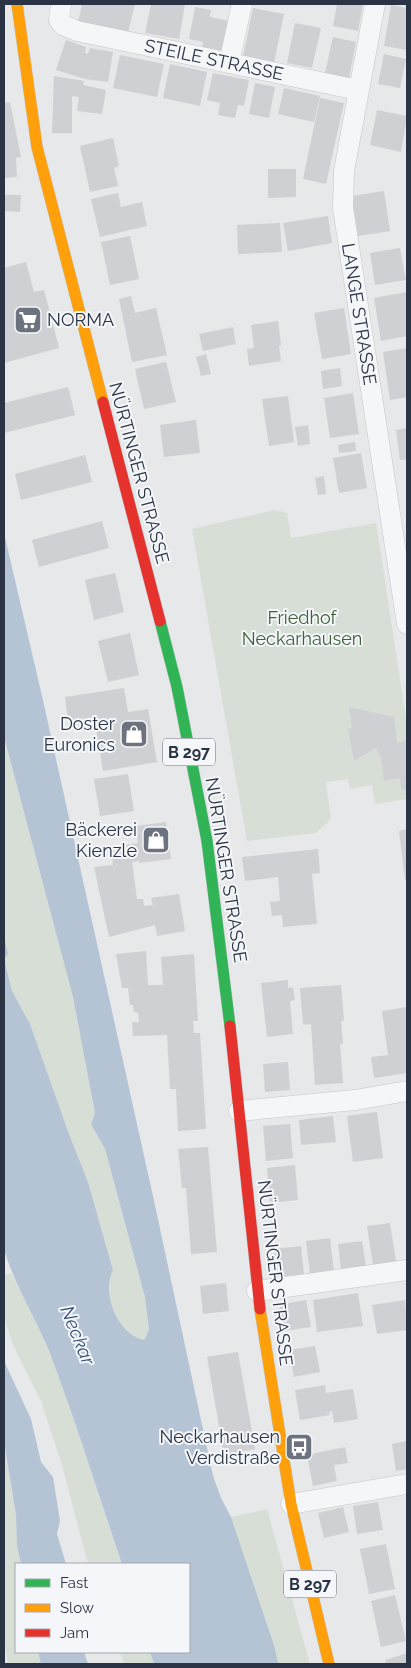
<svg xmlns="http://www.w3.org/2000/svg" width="411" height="1668" viewBox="0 0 411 1668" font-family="Raleway,sans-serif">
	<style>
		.green { fill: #d6ded6 }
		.water { fill: #b4c4d5 }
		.building { fill: #ced0d3 }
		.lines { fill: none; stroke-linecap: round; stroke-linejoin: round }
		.street-casing { stroke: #c4c6c8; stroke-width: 21 }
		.fast-casing { stroke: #c2c5c8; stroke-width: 12 }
		.slow-casing { stroke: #c2c5c8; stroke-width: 12 }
		.jam-casing { stroke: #c2c5c8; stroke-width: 12 }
		.street { stroke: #f5f6f7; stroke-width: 20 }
		.fast { stroke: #30b455; stroke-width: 11 }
		.slow { stroke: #ff9f0a; stroke-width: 11 }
		.jam { stroke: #e5322d; stroke-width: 11 }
		.labels { text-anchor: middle; stroke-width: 4; stroke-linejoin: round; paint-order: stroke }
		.shield { fill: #f4f6f9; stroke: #676e7b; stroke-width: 1 }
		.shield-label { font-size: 16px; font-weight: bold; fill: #2b3445 }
		.street-label { font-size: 18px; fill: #2b3445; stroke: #f4f6f9 }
		.poi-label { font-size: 18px; fill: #2b3445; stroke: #f4f6f9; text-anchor: end }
		.park-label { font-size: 18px; fill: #3f6138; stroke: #f4f6f9 }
		.water-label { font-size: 19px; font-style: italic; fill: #34527a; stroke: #f4f6f9 }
	</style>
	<rect width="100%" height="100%" fill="#e6e8ea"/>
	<path class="green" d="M275 510 287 513 291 538 376 523 407 725V799L375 804 372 785 350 789 348 779 326 782 331 819 316 833 247 841 192 529Z
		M4 738 73 997 95 1113 91 1124 105 1149 145 1297 149 1330 144 1340C117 1332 101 1295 113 1270L88 1182 69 1134 30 1024 12 991 4 959 8 954 4 937Z
		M11 1273C62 1364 89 1467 122 1564H88L61 1462 41 1401 14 1347 4 1317V1276Z
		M4 1441 16 1515 17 1546 21 1564H16V1652H38L41 1664H8L4 1640Z
		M267 1509 310 1664H278L275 1648 231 1517Z
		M119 1652H150L154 1664H125Z"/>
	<path class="water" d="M4 533 42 696 153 1196 213 1476 221 1498 231 1517 275 1648 278 1664H154L150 1652H189V1564H122C98 1493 76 1421 49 1351 35 1317 15 1285 4 1250V937L8 954 4 959 12 991 30 1024 69 1134 88 1182 113 1270C101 1293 117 1334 144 1340L149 1330 145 1297 105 1149 91 1124 95 1113 73 997 4 737Z
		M4 1361 31 1419 41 1462 53 1477 60 1521 57 1534 66 1564H21L17 1546 16 1515 4 1441Z
		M38 1652H84L88 1664H41Z"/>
	<path class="building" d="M82 4H135L128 33 78 22Z
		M151 4H185L179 39 145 33Z
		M337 4H363L358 31 333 26Z
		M391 5 407 8V50L384 46Z
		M195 7 211 10 210 17 228 21 223 51 202 47 203 42 189 39Z
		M253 8 284 14 274 63 243 57Z
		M295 23 321 28 312 68 287 63Z
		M333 37 356 42 349 78 325 73Z
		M66 40 86 47 85 53 88 54 90 48 113 52 108 82 85 79 56 70Z
		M384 54 406 59 400 88 378 84Z
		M120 55 164 64 157 97 113 88Z
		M170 64 207 72 200 106 163 98Z
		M213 73 249 80 244 106 238 105 235 118 218 115 220 103 207 100Z
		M54 76 84 81 83 85 106 90 102 114 77 111 79 97 72 96V133H52Z
		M255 83 275 87 269 118 249 114Z
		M284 88 320 96 314 122 278 114Z
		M320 98 344 103 326 184 303 179Z
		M10 102 21 157 16 158 17 177 4 178V103Z
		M377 110 407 116 401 152 370 145Z
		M113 138 119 166 114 168 118 186 90 192 80 146Z
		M268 169H296V197L268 198Z
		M384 191 390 231 358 236 352 196Z
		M118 193 121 207 142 202 147 226 100 237 91 199Z
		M4 195H21L20 212 4 211Z
		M328 216 332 243 288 251 283 223Z
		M280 223 282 252 238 254 237 225Z
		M130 236 139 279 110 285 101 242Z
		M400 248 406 280 375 285 370 253Z
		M26 262 34 292 44 290 59 348 4 363V268Z
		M407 292V336L381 341 374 298Z
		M131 296 135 313 156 308 167 355 132 362 119 299Z
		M344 308 351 354 322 359 314 313Z
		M278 321 281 345 279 346 281 361 249 366 247 349 254 348 251 325Z
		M233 327 236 344 203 351 199 334Z
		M407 348V397L390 400 383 352Z
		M206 354 211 374 201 376 196 357Z
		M166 362 176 402 144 409 135 369Z
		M340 368 342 386 323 389 321 371Z
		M68 387 75 415 4 433V403Z
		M353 393 359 434 330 438 324 398Z
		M288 396 294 442 269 446 262 399Z
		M196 420 200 453 164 457 160 425Z
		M308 425 310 444 298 446 295 427Z
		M407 428V459L400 460 396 430Z
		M355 442 356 451 339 453 338 445Z
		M361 453 367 488 339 493 333 458Z
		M85 455 92 482 21 500 15 474Z
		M324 476 326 494 318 495 315 478Z
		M102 521 109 548 39 567 32 540Z
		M115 573 124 612 94 620 85 580Z
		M130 633 139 675 108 682 98 641Z
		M124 688 128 712 148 709 157 762 103 771 94 717 68 721 65 697Z
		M349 707 394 717 397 743 407 741V789L402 790 400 778 384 781 381 757 375 748 354 761 348 729 352 728Z
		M128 774 134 811 100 816 94 779Z
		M166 822 171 859 139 863V861L132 862 137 899H143L144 906 153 905 151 898 179 894 185 931 157 936 155 925 109 937 94 867 113 865 111 847 138 843 136 826Z
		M407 829V880H405L399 831Z
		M318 849 320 873 312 874 317 924 283 927 282 915 272 916 270 902 280 901 278 877 245 881 242 857Z
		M146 951 148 985H163L161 957 194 954 198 1021H193L194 1033H200L206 1129 178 1131 176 1089H170L167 1035 133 1036 132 1022H139L138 1013 134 1012 133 1005H130L128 988H122L116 954Z
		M288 980V988L293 987 295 1000 290 1001 293 1034 267 1037 261 983Z
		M341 985 344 1021H341L343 1044H340L343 1083 315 1085 311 1024 303 1025 300 988Z
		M407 1007V1073L374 1078 371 1057 388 1055 382 1011Z
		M288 1062 290 1090 265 1092 263 1064Z
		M377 1112 383 1158 353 1162 347 1116Z
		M333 1116 336 1142 301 1145 299 1120Z
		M290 1124 293 1158 266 1161 263 1126Z
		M208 1147 217 1252 191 1254 186 1188H182L178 1149Z
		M295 1165 298 1200 270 1203 267 1168Z
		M390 1223 396 1261 373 1265 367 1226Z
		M330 1238 334 1272 310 1275 306 1241Z
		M362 1241 366 1266 341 1270 338 1244Z
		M301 1246 304 1274 277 1277 274 1249Z
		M226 1283 229 1311 203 1314 200 1286Z
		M358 1293 363 1326 317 1332 313 1300Z
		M306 1300 311 1327 284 1331 279 1305Z
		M405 1300 407 1330 377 1334 372 1305Z
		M315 1346 320 1372 294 1377 289 1350Z
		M238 1352 255 1449 224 1455 207 1357Z
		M325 1385 326 1393 353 1389 358 1419 334 1423 332 1411 329 1412 330 1415 300 1420 295 1390Z
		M407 1441V1469L396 1471 392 1444Z
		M345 1447 348 1463 334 1465 337 1481 313 1486 307 1455Z
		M378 1502 383 1530 357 1534 353 1506Z
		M343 1507 349 1532 324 1538 318 1513Z
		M386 1544 395 1589 369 1594 360 1549Z
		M395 1595 406 1641 381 1647 371 1601Z
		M407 1653V1664H386L385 1660Z"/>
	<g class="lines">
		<g class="street-casing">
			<path id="street" d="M61 4 59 20 63 25 77 31 358 90
				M375 4 344 171 343 208 407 624
				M229 63 242 4
				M239 1111 355 1100 407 1091
				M257 1291 407 1270
				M291 1504 407 1484"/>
		</g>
		<g class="fast-casing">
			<path id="fast" d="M160 621 177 687 207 841 230 1026"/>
		</g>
		<g class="slow-casing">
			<path id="slow" d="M17 4 37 147 103 402
				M260 1309 291 1504 329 1664"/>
		</g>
		<g class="jam-casing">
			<path id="jam" d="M103 402 160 621
				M230 1026 260 1309"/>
		</g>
		<use href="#street" class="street"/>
		<use href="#fast" class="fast"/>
		<use href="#slow" class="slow"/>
		<use href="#jam" class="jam"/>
	</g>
	<defs>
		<g id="supermarket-square" transform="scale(1.4375)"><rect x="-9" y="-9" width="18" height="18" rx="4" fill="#6c737f" stroke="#f4f6f9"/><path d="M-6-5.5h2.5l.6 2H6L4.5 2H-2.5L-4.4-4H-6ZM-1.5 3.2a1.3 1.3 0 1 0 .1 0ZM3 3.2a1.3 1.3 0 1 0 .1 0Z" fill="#fff"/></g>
		<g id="shop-square" transform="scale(1.4375)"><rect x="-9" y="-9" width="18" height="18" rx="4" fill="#6c737f" stroke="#f4f6f9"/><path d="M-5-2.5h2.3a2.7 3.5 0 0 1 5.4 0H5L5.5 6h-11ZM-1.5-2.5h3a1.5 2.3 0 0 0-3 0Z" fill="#fff"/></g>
		<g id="bus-square" transform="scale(1.4375)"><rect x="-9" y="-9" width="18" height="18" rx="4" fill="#6c737f" stroke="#f4f6f9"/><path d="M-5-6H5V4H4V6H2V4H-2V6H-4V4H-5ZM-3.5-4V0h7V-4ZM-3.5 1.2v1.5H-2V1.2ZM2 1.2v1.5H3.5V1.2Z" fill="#fff"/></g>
	</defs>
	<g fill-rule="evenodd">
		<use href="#supermarket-square" x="28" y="320"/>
		<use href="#shop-square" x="134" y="734"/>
		<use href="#shop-square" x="156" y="840"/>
		<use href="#bus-square" x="299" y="1447"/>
	</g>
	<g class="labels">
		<g class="shield">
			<rect x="163" y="738.5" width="52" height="27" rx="4"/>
			<rect x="284" y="1570.5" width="52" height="27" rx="4"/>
		</g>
		<g class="shield-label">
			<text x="189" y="758">B 297</text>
			<text x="310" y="1590">B 297</text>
		</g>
		<g class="street-label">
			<text transform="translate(214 60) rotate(12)" y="6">STEILE STRASSE</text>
			<text transform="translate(359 314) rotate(81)" y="6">LANGE STRASSE</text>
			<text transform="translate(139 473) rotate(75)" y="6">NÜRTINGER STRASSE</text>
			<text transform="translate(226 870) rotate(81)" y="6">NÜRTINGER STRASSE</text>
			<text transform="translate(275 1273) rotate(83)" y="6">NÜRTINGER STRASSE</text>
		</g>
		<g class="poi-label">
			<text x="47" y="326" text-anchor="start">NORMA</text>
			<text x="115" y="730">Doster<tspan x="115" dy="21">Euronics</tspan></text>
			<text x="137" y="836">Bäckerei<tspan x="137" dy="21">Kienzle</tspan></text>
			<text x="280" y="1443">Neckarhausen<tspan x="280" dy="21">Verdistraße</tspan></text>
		</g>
		<g class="park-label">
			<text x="302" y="624">Friedhof<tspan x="302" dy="21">Neckarhausen</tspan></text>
		</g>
		<g class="water-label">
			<text transform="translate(78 1335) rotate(68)" y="7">Neckar</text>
		</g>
	</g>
	<rect width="411" height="1668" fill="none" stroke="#2b3445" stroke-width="10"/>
	<rect x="15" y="1563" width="175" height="90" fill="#f4f6f9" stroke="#a4a8b1"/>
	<rect x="25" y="1579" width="25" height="8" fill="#30b455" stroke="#a4a8b1"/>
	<text x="60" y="1588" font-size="15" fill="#2b3445">Fast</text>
	<rect x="25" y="1604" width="25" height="8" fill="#ff9f0a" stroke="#a4a8b1"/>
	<text x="60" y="1613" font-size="15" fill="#2b3445">Slow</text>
	<rect x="25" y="1629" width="25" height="8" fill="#e5322d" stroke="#a4a8b1"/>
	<text x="60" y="1638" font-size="15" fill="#2b3445">Jam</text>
</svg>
